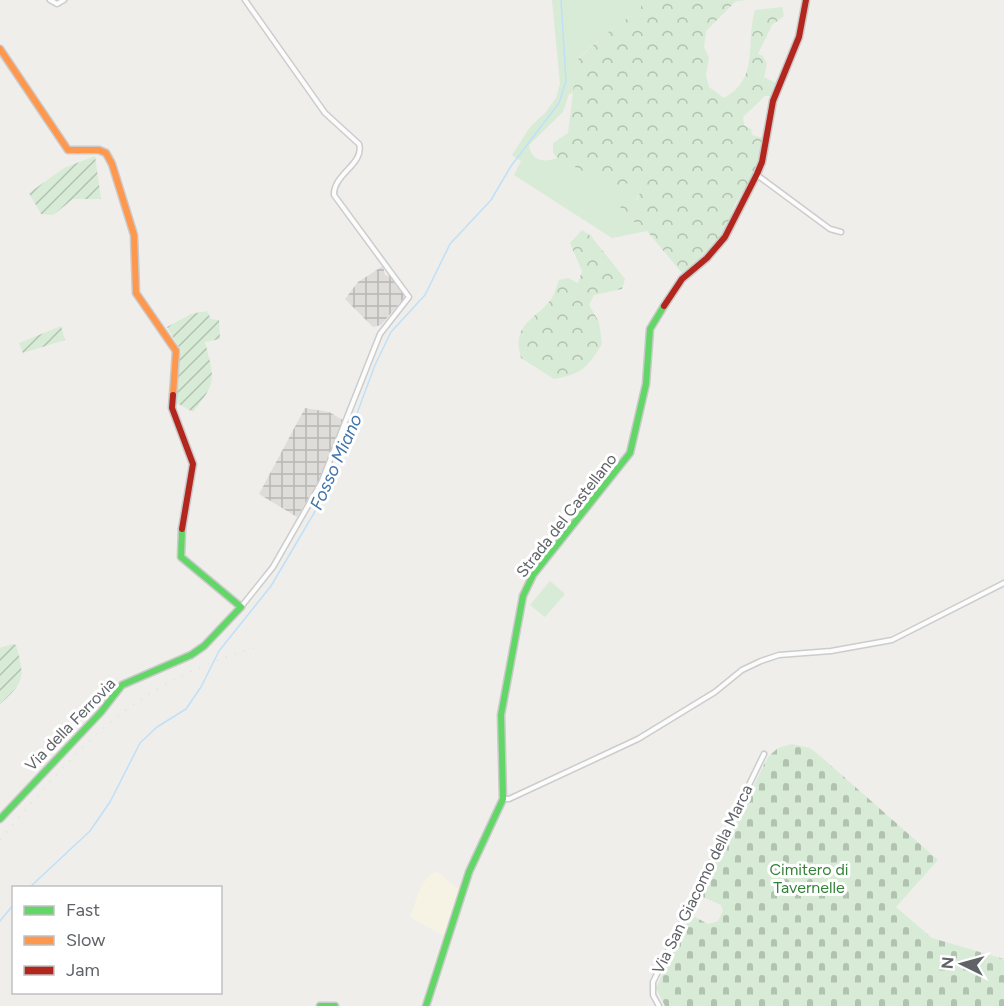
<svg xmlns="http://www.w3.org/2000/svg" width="1004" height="1006" viewBox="0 0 1004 1006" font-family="Figtree,sans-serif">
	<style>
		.commercial { fill: #f7f3e4 }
		.industrial { fill: url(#industrial-grid) }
		.grass { fill: #d8ebd6 }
		.forest { fill: url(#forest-crowns) }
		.cemetery { fill: url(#cemetery-stones) }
		.garden { fill: url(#garden-furrows) }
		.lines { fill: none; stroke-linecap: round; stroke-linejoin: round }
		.stream { stroke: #bfe0f9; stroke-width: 1.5 }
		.street-casing { stroke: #cbcccc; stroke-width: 7 }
		.fast-casing { stroke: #cacacb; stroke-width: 9 }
		.slow-casing { stroke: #cacacb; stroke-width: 9 }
		.jam-casing { stroke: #cacacb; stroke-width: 9 }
		.street { stroke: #fdfcfc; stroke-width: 4 }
		.fast { stroke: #63d668; stroke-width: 6 }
		.slow { stroke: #ff974d; stroke-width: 6 }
		.jam { stroke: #b3261e; stroke-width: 6 }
		.rail { stroke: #e4e4e4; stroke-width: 1.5; stroke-dasharray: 1.5 8; stroke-linecap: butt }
		.labels { text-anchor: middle; stroke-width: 6; stroke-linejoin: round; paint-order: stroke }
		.street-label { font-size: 16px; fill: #5f6368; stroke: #fff }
		.park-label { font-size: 16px; fill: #348238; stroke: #fff }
		.water-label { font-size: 18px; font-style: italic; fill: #4174aa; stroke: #fff }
	</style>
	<defs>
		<pattern id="industrial-grid" width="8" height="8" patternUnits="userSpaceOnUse" patternTransform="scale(1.5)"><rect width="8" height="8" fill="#dfddda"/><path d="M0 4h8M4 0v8" fill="none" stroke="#b8b7b5"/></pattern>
		<pattern id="forest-crowns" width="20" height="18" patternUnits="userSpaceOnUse" patternTransform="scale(1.5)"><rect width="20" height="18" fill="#d8ebd6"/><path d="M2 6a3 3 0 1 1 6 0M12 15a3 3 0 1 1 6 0" fill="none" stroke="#b2c2b1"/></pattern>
		<pattern id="cemetery-stones" width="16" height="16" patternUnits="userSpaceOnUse" patternTransform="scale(1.5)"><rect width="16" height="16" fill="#d8ebd6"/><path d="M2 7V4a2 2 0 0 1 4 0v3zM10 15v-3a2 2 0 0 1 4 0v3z" fill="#b2c2b1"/></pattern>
		<pattern id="garden-furrows" width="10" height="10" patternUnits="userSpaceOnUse" patternTransform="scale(1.5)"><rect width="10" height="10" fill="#d8ebd6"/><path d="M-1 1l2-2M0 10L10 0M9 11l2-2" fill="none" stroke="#b2c2b1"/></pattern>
	</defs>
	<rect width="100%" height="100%" fill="#efeeea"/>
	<path class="commercial" d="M437 872 459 889 444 936 410 917 421 886 430 875Z"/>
	<path class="industrial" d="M383 266 385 275 390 276 403 293 404 298 381 325 373 327 345 299 358 282Z
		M305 408 329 412 343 420 319 480 297 517 259 494Z"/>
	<path class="grass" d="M552 0H644L640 9 607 33 577 59 574 92 569 94 563 112 529 145C531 161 544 163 557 158L561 163C592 167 598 197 633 180L641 190 636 200 620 212 647 231 612 238 514 175 521 161 512 155 530 127 545 113 556 98 560 84Z
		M550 581 565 594 545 617 530 605Z"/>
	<path class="forest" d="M644 0H749L736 1 706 31 704 47 709 58 706 75 709 87 724 98C760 78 745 45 755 10L782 7 784 16 772 25 758 54 763 56 767 64 764 77 776 83 772 96H765L743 117 744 125 751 129 752 135 763 138 757 169 735 204 725 232 716 245 682 273 647 231 620 212 621 203 637 200 641 190 633 181C598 197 592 167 561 163L553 153V143L568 133 577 60 607 33 640 9Z
		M582 230 591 236 625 279 622 289 594 295 589 305 599 322 602 344C587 368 582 374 554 379L521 358C511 323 535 321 552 298 555 293 557 285 559 280L568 278 578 283 582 271 570 243Z"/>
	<path class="cemetery" d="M792 744 810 748 819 755 938 860 896 907 932 938 1004 959V1006H665L656 988 691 915 708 924 718 921 723 911 721 905 698 895 768 757 778 748Z"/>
	<path class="garden" d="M95 156 101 199H73L53 215 41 214 29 193 64 168Z
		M207 311 211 319 219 320 220 339 205 342C214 377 218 382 193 412L175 402 179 354 182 352 167 327 191 314Z
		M61 326 65 340 23 353 19 343Z
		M12 644 16 645C25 677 25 682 0 704V648Z"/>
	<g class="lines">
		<path class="stream" d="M29 888 90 831 110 802 140 743 157 727 186 709 201 687 219 651 271 586 330 486 375 365 391 332 425 295 450 244 491 200 511 166 559 103 566 81 561 0
			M0 921 14 904"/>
		<g class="street-casing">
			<path id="street" d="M50 0 57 4 64 0
				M757 175 830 229 841 232
				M241 607 273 567 321 483 380 334 409 297 334 195C333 174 365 164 359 144L325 113 245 0
				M503 799H509L638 739 715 692 742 670 761 661 779 655 831 651 892 640 1004 583
				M659 1006 653 995V982L764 754"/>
		</g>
		<g class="fast-casing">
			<path id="fast" d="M0 819 101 712 122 685 191 655 204 646 241 607 181 557 182 529
				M320 1006H335
				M426 1006 469 872 503 799 501 715 523 596 533 575 630 453 646 384 650 329 664 306"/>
		</g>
		<g class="slow-casing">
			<path id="slow" d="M0 49 68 150H99L106 153 112 164 134 235 136 293 176 351 173 395"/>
		</g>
		<g class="jam-casing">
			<path id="jam" d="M664 306 682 279 707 258 725 237 757 174 762 162 773 101 799 37 806 0
				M173 395 172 408 193 464 182 529"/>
		</g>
		<use href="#street" class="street"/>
		<use href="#fast" class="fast"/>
		<use href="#slow" class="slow"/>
		<use href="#jam" class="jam"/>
		<path class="rail" d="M0 840C79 746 131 684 254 648"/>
	</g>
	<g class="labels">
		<g class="street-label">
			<text transform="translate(566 515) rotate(-52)" y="6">Strada del Castellano</text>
			<text transform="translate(70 724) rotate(-46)" y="6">Via della Ferrovia</text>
			<text transform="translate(702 879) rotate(-64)" y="6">Via San Giacomo della Marca</text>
		</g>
		<g class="park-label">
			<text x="809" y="875">Cimitero di<tspan x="809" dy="18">Tavernelle</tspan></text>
		</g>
		<g class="water-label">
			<text transform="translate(336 462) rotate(-66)" y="6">Fosso Miano</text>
		</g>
	</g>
	<rect x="12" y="886" width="210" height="108" fill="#ffffff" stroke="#bfc1c3" stroke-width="1.5"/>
	<rect x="24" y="906" width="30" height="9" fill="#63d668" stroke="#bfc1c3" stroke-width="1.5"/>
	<text x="66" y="916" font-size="18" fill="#5f6368">Fast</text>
	<rect x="24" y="936" width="30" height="9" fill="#ff974d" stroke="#bfc1c3" stroke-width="1.5"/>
	<text x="66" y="946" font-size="18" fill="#5f6368">Slow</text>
	<rect x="24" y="966" width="30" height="9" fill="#b3261e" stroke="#bfc1c3" stroke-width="1.5"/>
	<text x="66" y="976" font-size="18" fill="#5f6368">Jam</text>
	<g transform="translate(962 964) rotate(275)" stroke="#ffffff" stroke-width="4.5" paint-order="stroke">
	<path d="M0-4.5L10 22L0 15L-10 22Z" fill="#5f6368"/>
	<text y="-9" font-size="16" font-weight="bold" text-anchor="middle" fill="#5f6368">N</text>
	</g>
</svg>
